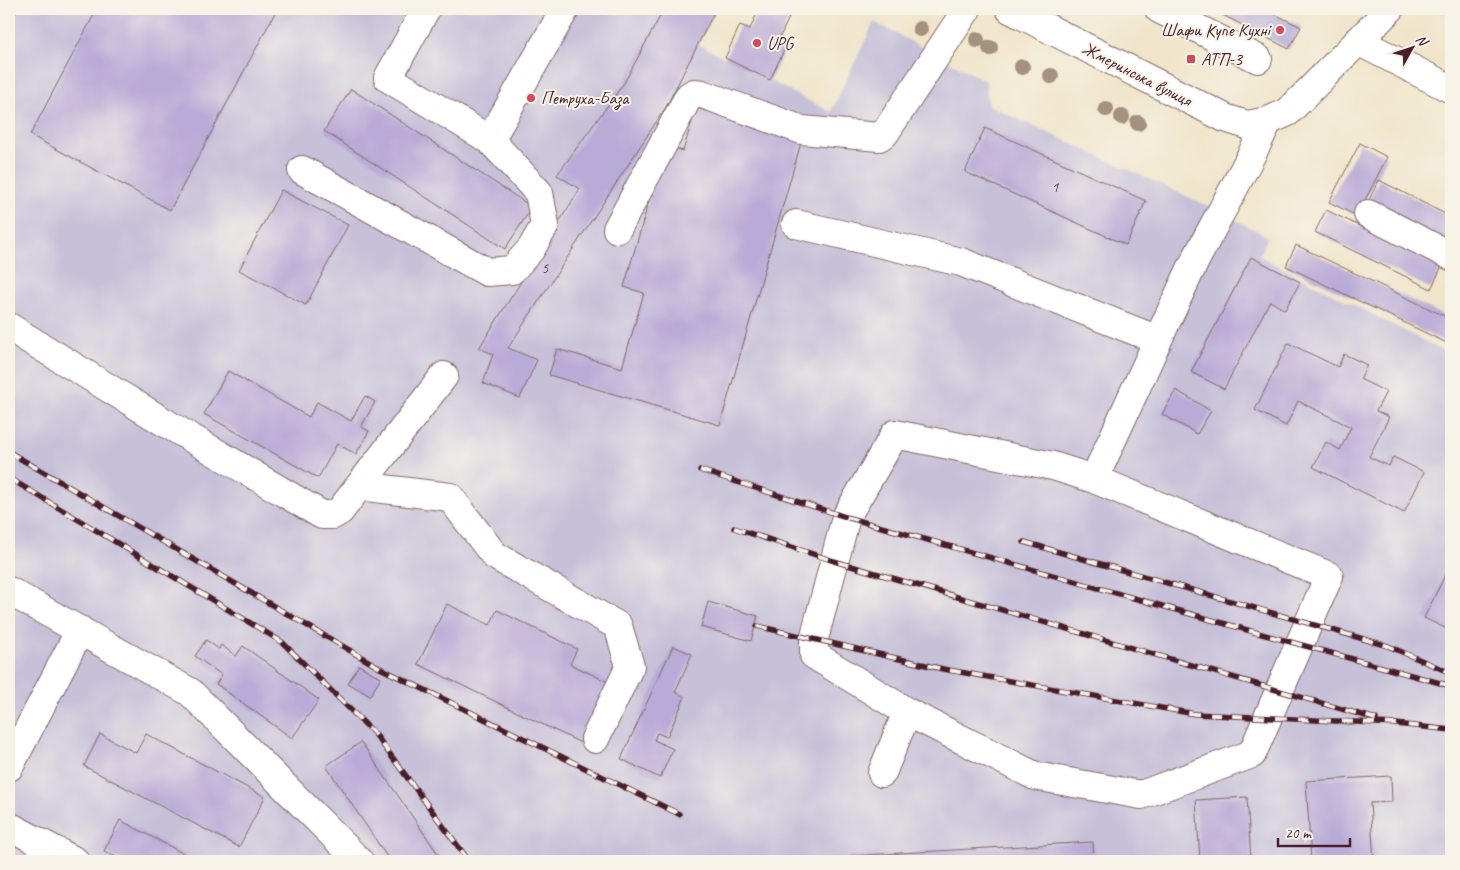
<svg xmlns="http://www.w3.org/2000/svg" width="1460" height="870" viewBox="0 0 1460 870" font-family="Caveat,sans-serif">
	<style>
		.industrial { fill: #c6c0d9 }
		.building { fill: #b9abd7 }
		.lines { fill: none; stroke-linecap: round; stroke-linejoin: round }
		.minor-casing { stroke: #846463; stroke-width: 30 }
		.major-casing { stroke: #846463; stroke-width: 30 }
		.minor { stroke: #fff; stroke-width: 28 }
		.major { stroke: #fff; stroke-width: 28 }
		.rail-casing { stroke: #4a1f2b; stroke-width: 5.5 }
		.rail { stroke: #f7f3e8; stroke-width: 4; stroke-dasharray: 11; stroke-linecap: butt }
		.tree { fill: #a4917e }
		.poi-dot { fill: #d1495b; stroke: #f7f3e8; stroke-width: 2 }
		.labels { text-anchor: middle; stroke-width: 4; stroke-linejoin: round; paint-order: stroke }
		.number-label { font-size: 15px; fill: #664256 }
		.poi-label { font-size: 18px; fill: #4a1f2b; stroke: #f7f3e8; text-anchor: start }
		.street-label { font-size: 18px; fill: #4a1f2b; stroke: #f7f3e8 }
	</style>
	<rect width="100%" height="100%" fill="#f7f3e8"/>
	<filter id="ink" filterUnits="userSpaceOnUse"><feTurbulence type="fractalNoise" baseFrequency=".02" numOctaves="2"/><feDisplacementMap in="SourceGraphic" scale="10" xChannelSelector="R" yChannelSelector="G"/><feConvolveMatrix kernelMatrix="1 2 1 2 8 2 1 2 1" color-interpolation-filters="sRGB"/></filter>
	<filter id="wash" filterUnits="userSpaceOnUse"><feTurbulence type="fractalNoise" baseFrequency=".0096" numOctaves="4" result="noise"/><feDisplacementMap in="SourceGraphic" scale="20" xChannelSelector="R" yChannelSelector="G"/><feGaussianBlur stdDeviation="1.12" result="paint"/><feColorMatrix in="noise" values="0 0 0 0 0 0 0 0 0 0 0 0 0 0 0 0 0 1.4 0 .05"/><feComposite in="paint" operator="in"/></filter>
	<g filter="url(#wash)">
		<rect width="100%" height="100%" fill="#f0e5ca"/>
		<path class="industrial" d="M9 9H716L698 44 831 112 874 22 986 81 988 105 1221 212 1268 237 1259 256 1451 355V861H9Z"/>
		<g id="blocks">
			<path class="building" d="M97 9H277L170 210 30 135Z
				M664 9H716L666 107 508 348 537 360 520 398 483 383 493 354 479 348 580 189 557 175 624 83Z
				M759 9H793L778 41 786 46 770 80 725 58 740 25 750 29Z
				M1211 9H1264L1301 27 1289 49Z
				M351 89 532 207 505 249 324 131Z
				M696 108 802 139 720 425 549 375 557 349 622 368 644 293 624 287 665 145 683 151Z
				M985 128 1146 201 1126 245 965 172Z
				M1360 143 1387 157 1357 216 1329 202Z
				M1379 180 1451 217V233L1445 246 1366 206Z
				M281 190 348 225 306 305 239 270Z
				M1326 210 1442 266 1431 289 1315 232Z
				M1296 245 1451 319V345L1286 266Z
				M1251 257 1300 282 1285 310 1270 301 1224 389 1191 372Z
				M1288 343 1338 367 1344 354 1367 365 1360 379 1386 392 1376 411 1389 417 1369 457 1389 466 1393 457 1424 472 1404 513 1313 467 1326 442 1340 450 1351 427 1298 401 1286 426 1255 410Z
				M228 371 309 417 317 402 351 421 365 396 375 402 361 427 369 431 356 454 337 444 318 478 204 414Z
				M1176 390 1211 411 1197 434 1162 414Z
				M1451 563V631L1424 618Z
				M708 602 758 616 751 641 701 627Z
				M447 604 490 625 497 610 577 649 570 664 610 683 581 743 418 664Z
				M206 640 219 649 221 645 236 656 243 646 319 700 292 738 216 684 222 675 195 656Z
				M673 646 692 654 675 692 685 697 667 737 657 733 654 740 673 749 660 778 621 759Z
				M359 665 381 678 370 696 348 683Z
				M100 734 136 753 146 734 265 797 239 847 84 766Z
				M361 742 443 861H390L326 766Z
				M1391 776 1392 802 1370 803 1374 861H1311L1306 781Z
				M1247 797 1251 861 1200 860 1196 800Z
				M120 820 186 855 183 861H124L104 851Z
				M1093 842 1094 861H849V856Z"/>
		</g>
	</g>
	<g filter="url(#ink)">
		<use href="#blocks" fill-opacity="0" stroke="#846463" stroke-width="1"/>
		<g class="lines">
			<g class="minor-casing">
				<path id="minor" d="M426 9 388 78 490 140 565 9
					M1159 9 1258 59
					M1358 41 1451 89
					M302 170 487 272 512 270 531 249 545 225 539 193 490 140
					M1368 214 1451 256
					M796 224 961 262 1158 340
					M617 229 689 96 694 93 702 94 802 130 879 137 885 133 967 9
					M9 327 164 422 322 515H333L340 511 444 376
					M1094 479 1329 576 1252 754 1141 795 1035 776 907 712 814 655V639L846 517 895 434 1053 466 1094 479C1127 409 1158 338 1191 269 1216 219 1245 171 1268 121
					M359 486 450 497 494 555 618 626 630 666 595 739
					M9 591 190 692 359 861
					M9 767 80 630
					M882 773 907 712
					M9 826 75 861"/>
			</g>
			<g class="major-casing">
				<path id="major" d="M1010 9 1225 118 1247 125 1268 121 1288 112 1390 9"/>
			</g>
			<use href="#minor" class="minor"/>
			<use href="#major" class="major"/>
			<g class="rail-casing">
				<path id="rail" d="M9 452 380 668 679 814
					M700 470 846 517 1258 633 1451 686
					M9 478 282 642 375 734 469 861
					M734 528 834 561 1376 719
					M1024 542 1388 646 1451 673
					M757 626 943 669 1195 714 1396 724 1451 730"/>
			</g>
			<use href="#rail" class="rail"/>
		</g>
		<g class="tree">
			<circle cx="920" cy="29" r="8"/>
			<circle cx="977" cy="40" r="8"/>
			<circle cx="990" cy="48" r="8"/>
			<circle cx="1022" cy="67" r="8"/>
			<circle cx="1051" cy="76" r="8"/>
			<circle cx="1106" cy="109" r="8"/>
			<circle cx="1122" cy="117" r="8"/>
			<circle cx="1138" cy="123" r="8"/>
		</g>
	</g>
	<g class="poi-dot">
		<circle cx="1280" cy="30" r="5"/>
		<circle cx="757" cy="43" r="5"/>
		<rect x="1186" y="54" width="10" height="10" rx="2.5"/>
		<circle cx="531" cy="98" r="5"/>
	</g>
	<g class="labels">
		<g class="number-label">
			<text x="1055" y="192">1</text>
			<text x="545" y="273">5</text>
		</g>
		<g class="poi-label">
			<text x="1270" y="36" text-anchor="end">Шафи Купе Кухні</text>
			<text x="767" y="49">UPG</text>
			<text x="1201" y="65">АТП-3</text>
			<text x="541" y="104">Петруха-База</text>
		</g>
		<g class="street-label">
			<text transform="translate(1137 74) rotate(27)" y="6">Жмеринська вулиця</text>
		</g>
	</g>
	<rect width="1460" height="870" fill="none" stroke="#f7f3e8" stroke-width="30"/>
	<g transform="translate(1412 48) rotate(50)" stroke="#f7f3e8" stroke-width="4" paint-order="stroke">
	<path d="M0-4L9 19L0 12L-9 19Z" fill="#4a1f2b"/>
	<text y="-8" font-size="14" font-weight="bold" text-anchor="middle" fill="#4a1f2b">N</text>
	</g>
	<path d="M1278 838v8h72v-8" fill="none" stroke="#4a1f2b" stroke-width="2.5"/>
	<text x="1285" y="838" font-size="15" fill="#4a1f2b" stroke="#f7f3e8" stroke-width="4" paint-order="stroke">20 m</text>
</svg>
